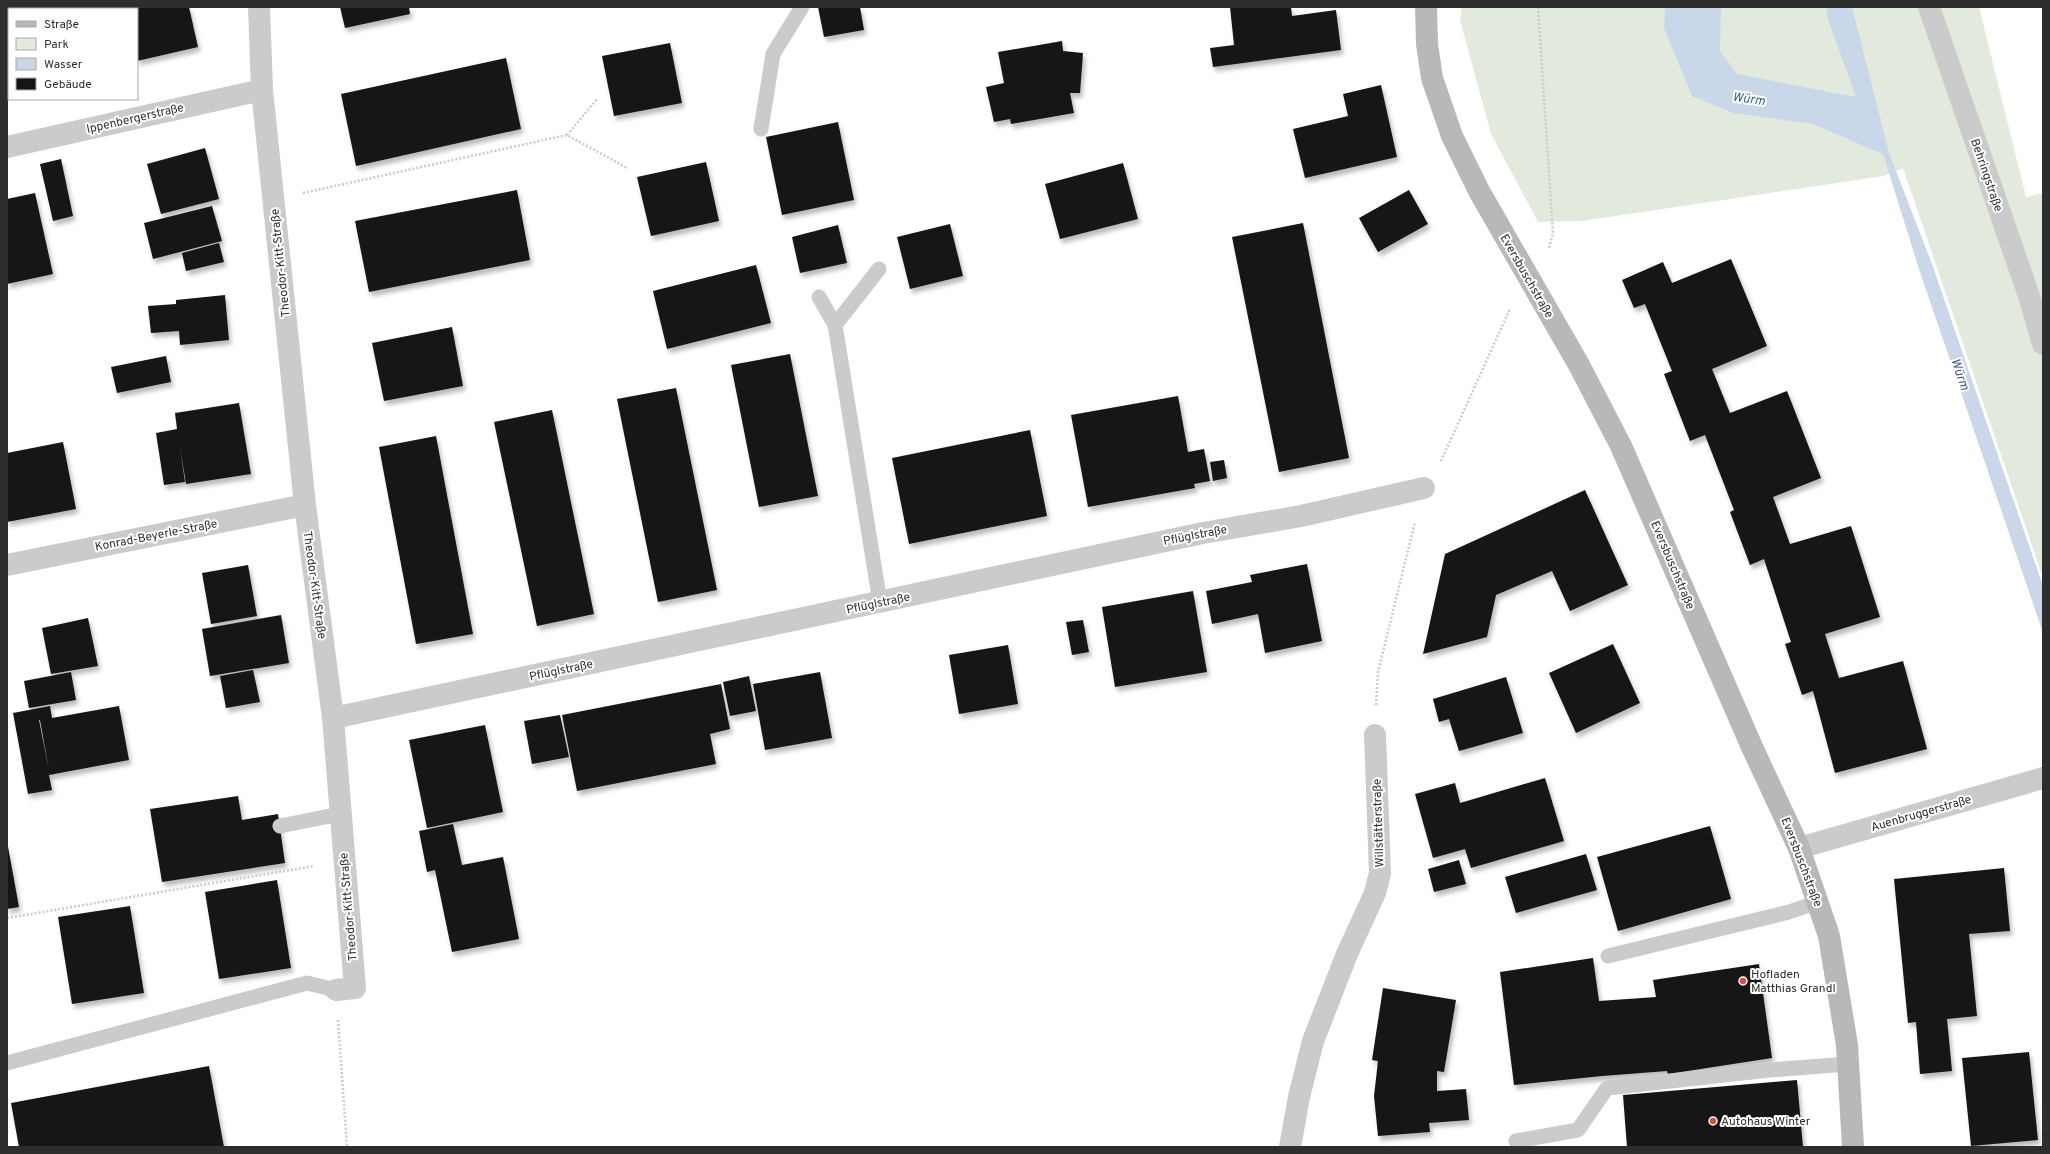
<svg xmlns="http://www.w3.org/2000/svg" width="2050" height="1154" viewBox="0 0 2050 1154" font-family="Overpass,sans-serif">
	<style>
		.green { fill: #e1eadc }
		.water { fill: #cad7e8 }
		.building { fill: #151515; fill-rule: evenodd; filter: url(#shadow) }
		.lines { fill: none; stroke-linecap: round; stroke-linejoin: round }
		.path { stroke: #cbcbcb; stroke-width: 2.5; stroke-dasharray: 2 2; stroke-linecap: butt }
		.lane { stroke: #cbcbcb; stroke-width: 15 }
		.street { stroke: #cbcbcb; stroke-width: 22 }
		.secondary { stroke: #b8b8b8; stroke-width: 22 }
		.poi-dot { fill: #d6503f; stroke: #fff; stroke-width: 1.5 }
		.labels { text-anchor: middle; stroke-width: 4; stroke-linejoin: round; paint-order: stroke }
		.street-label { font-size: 12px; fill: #2e2e2e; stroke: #fff }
		.poi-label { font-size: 12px; fill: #2e2e2e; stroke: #fff; text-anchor: start }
		.water-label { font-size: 13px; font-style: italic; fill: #436088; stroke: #fff }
	</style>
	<defs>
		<filter id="shadow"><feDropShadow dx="2.5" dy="4.5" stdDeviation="2" flood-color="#0004"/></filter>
	</defs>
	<rect width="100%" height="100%" fill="#fff"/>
	<path class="green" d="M1462 7H1979L2026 197 2043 193V578L1903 168 1884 176 1582 221 1538 222 1491 134 1460 20Z"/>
	<path class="water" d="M1665 7H1721L1720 51 1737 74 1856 97 1828 19 1826 7H1852L1889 153 1932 264 2043 586V633L1919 269 1883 154 1813 124 1734 113 1692 96 1664 28Z"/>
	<path class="building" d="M7 7H18L19 9H9V14H7Z
		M94 7H189L198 47 137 61V9H88Z
		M340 7H409L410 14 345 28Z
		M818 7H860L864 30 824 37Z
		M1230 7H1291L1292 16 1336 10 1341 50 1213 67 1210 48 1234 45Z
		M1062 41 1063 51 1083 53 1080 93H1070L1074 113 1011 124 1010 119 994 122 986 87 1004 83 998 52Z
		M670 43 682 103 614 116 602 56Z
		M506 58 521 129 356 166 341 94Z
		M1381 85 1397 157 1305 178 1293 129 1348 116 1343 94Z
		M838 122 854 200 782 215 766 137Z
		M205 148 219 199 161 214 147 164Z
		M61 159 73 216 53 221 40 164Z
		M706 162 719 221 651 236 637 177Z
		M1123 163 1138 219 1060 239 1045 184Z
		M517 190 530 260 369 292 355 221Z
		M1409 190 1428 224 1378 252 1359 218Z
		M35 193 53 274 7 284V199Z
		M212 206 222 241 153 259 144 223Z
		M1303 223 1349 458 1279 472 1232 237Z
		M950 224 963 276 910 289 897 237Z
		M838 225 847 263 800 273 792 237Z
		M219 243 224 262 186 271 182 253Z
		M1731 259 1767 346 1712 369 1730 413 1787 391 1821 478 1773 497 1790 544 1851 526 1880 617 1825 634 1839 678 1903 661 1927 749 1835 773 1813 691 1802 695 1785 644 1791 642 1764 559 1750 565 1730 512 1734 510 1705 435 1690 441 1664 374 1672 371 1645 304 1634 308 1622 280 1663 262 1672 283Z
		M756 265 771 323 667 349 653 291Z
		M225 295 229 340 180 345 179 331 151 333 148 306 176 304V300Z
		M452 327 463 386 384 401 372 343Z
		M790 354 818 496 759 507 731 365Z
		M166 356 171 382 117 393 111 367Z
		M676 388 717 590 658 602 617 399Z
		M1178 396 1188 452 1204 449 1210 481 1194 484 1195 488 1088 507 1071 415Z
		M239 403 251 474 186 484 180 447 185 482 164 485 156 433 177 429 175 413Z
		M552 410 594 614 537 626 494 422Z
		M1030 430 1047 516 909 544 892 458Z
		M436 436 473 634 416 644 379 447Z
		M63 442 76 509 7 522V453Z
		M1224 460 1227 478 1213 481 1210 462Z
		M1585 490 1628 585 1570 611 1552 571 1496 595 1487 637 1423 654 1445 554Z
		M1307 564 1322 641 1265 653 1258 614 1212 624 1206 591 1252 582 1250 575Z
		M248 565 257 616 211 624 202 573Z
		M1193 591 1207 672 1115 687 1102 607Z
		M281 615 289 663 210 676 202 629Z
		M88 618 98 666 51 674 42 628Z
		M1083 620 1089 652 1072 655 1066 622Z
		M1613 644 1640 703 1576 733 1549 673Z
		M1008 645 1018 704 959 714 949 655Z
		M253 670 260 702 226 708 220 676Z
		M71 672 76 700 29 708 24 681Z
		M820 672 832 738 765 750 753 684Z
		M749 676 756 711 730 716 723 682Z
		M1506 677 1523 733 1459 751 1449 719 1439 722 1433 699Z
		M721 684 730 729 710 734 716 764 577 791 562 715Z
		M50 706 52 718 119 706 129 760 49 775 52 790 28 794 13 713ZM39 720H40L49 770Z
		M560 715 569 757 532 764 524 721Z
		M485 725 503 812 427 828 409 740Z
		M1545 778 1564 841 1471 868 1465 849 1433 858 1415 794 1455 783 1460 803Z
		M238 796 242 820 278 814 285 863 162 882 150 809Z
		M453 824 462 865 503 857 519 939 452 952 435 870 427 872 419 831Z
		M1710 826 1731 899 1618 931 1597 857Z
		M7 841 19 907 7 909Z
		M1586 854 1597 890 1516 913 1505 877Z
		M1459 860 1466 884 1434 892 1428 869Z
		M2004 868 2010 931 1969 934 1977 1016 1947 1019 1952 1071 1920 1074 1916 1022 1908 1023 1894 879Z
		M277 880 291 968 219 979 205 892Z
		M130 906 144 993 72 1004 58 917Z
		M1593 958 1599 1001 1656 997 1653 980 1759 964 1772 1058 1668 1074 1667 1071 1602 1076 1514 1085 1500 972Z
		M1383 988 1456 1000 1444 1072 1437 1071V1091L1466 1089 1469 1120 1429 1123 1430 1132 1378 1136 1374 1096 1378 1061 1372 1060Z
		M2029 1052 2038 1140 1971 1146 1962 1058Z
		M209 1066 224 1147H19L11 1103Z
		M1797 1080 1803 1147H1627L1623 1095Z"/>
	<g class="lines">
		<path class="path" d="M1538 7 1553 233 1549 248
			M567 135 597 99
			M303 193 567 135 627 168
			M1441 461 1510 309
			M1376 705 1378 672 1415 522
			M7 918 314 866
			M338 1020 347 1147"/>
		<path class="lane" d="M761 129 773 54 802 7
			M819 297 835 325 880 602
			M835 325 879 269
			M280 826 340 814
			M1608 956 1789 912 1818 902
			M7 1063 307 983 336 990
			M1516 1141 1578 1130 1607 1088 1770 1070 1848 1064"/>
		<path class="street" d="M259 7 262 90 305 505 333 718 355 988 336 990
			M1929 7 2029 296 2043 344
			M7 147 262 90
			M7 565 305 505
			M333 718 1203 533 1301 516 1424 488
			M1799 848 2043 778
			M1290 1147 1299 1097 1313 1041 1347 954 1375 893 1380 873 1375 735"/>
		<path class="secondary" d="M1426 7 1427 44 1432 78 1452 136 1479 191 1579 365 1621 446 1752 747 1799 848 1829 936 1847 1045 1853 1147"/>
	</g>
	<g class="poi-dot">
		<circle cx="1743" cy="981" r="4"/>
		<circle cx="1713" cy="1121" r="4"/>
	</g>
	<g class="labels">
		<g class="street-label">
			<text transform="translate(135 118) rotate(-13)" y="4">Ippenbergerstraße</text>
			<text transform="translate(1987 175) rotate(71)" y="4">Behringstraße</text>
			<text transform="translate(280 263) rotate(-96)" y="4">Theodor-Kitt-Straße</text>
			<text transform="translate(1527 276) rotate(60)" y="4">Eversbuschstraße</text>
			<text transform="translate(156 535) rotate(-11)" y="4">Konrad-Beyerle-Straße</text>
			<text transform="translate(1195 535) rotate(-11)" y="4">Pflüglstraße</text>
			<text transform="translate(1673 565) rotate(67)" y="4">Eversbuschstraße</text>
			<text transform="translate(315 585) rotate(82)" y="4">Theodor-Kitt-Straße</text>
			<text transform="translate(878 603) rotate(-12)" y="4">Pflüglstraße</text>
			<text transform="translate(561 670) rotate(-12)" y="4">Pflüglstraße</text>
			<text transform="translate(1921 813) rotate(-16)" y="4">Auenbruggerstraße</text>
			<text transform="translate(1378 823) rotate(-92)" y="4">Willstätterstraße</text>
			<text transform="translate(1802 862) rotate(69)" y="4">Eversbuschstraße</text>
			<text transform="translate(348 907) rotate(-95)" y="4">Theodor-Kitt-Straße</text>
		</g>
		<g class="poi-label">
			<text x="1751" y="978">Hofladen<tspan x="1751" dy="14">Matthias Grandl</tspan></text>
			<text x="1721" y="1125">Autohaus Winter</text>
		</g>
		<g class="water-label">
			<text transform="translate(1749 98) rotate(8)" y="5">Würm</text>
			<text transform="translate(1961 374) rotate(71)" y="5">Würm</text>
		</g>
	</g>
	<rect width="2050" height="1154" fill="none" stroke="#2e2e2e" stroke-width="16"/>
	<rect x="8" y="8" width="130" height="92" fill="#ffffff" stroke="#ababab"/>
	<rect x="16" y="21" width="20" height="6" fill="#b8b8b8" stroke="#ababab"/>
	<text x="44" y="28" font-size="12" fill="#2e2e2e">Straße</text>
	<rect x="16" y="38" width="20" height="12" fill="#e1eadc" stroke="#ababab"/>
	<text x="44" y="48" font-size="12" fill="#2e2e2e">Park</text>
	<rect x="16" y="58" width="20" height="12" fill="#cad7e8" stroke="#ababab"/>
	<text x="44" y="68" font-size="12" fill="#2e2e2e">Wasser</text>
	<rect x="16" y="78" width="20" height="12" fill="#151515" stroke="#ababab"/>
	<text x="44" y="88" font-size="12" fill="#2e2e2e">Gebäude</text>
</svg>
